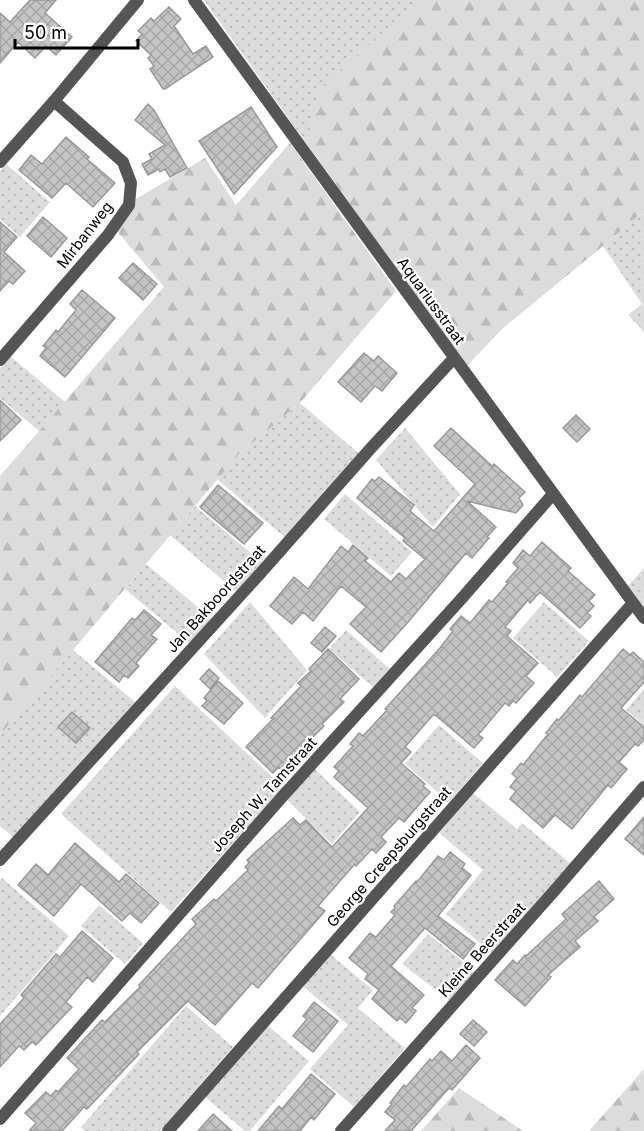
<svg xmlns="http://www.w3.org/2000/svg" width="644" height="1131" viewBox="0 0 644 1131" font-family="Inter,sans-serif">
	<style>
		.grass { fill: url(#grass-dots) }
		.forest { fill: url(#forest-firs) }
		.building { fill: url(#building-cross-hatch); stroke: #999; stroke-width: 1.5 }
		.lines { fill: none; stroke-linecap: round; stroke-linejoin: round }
		.minor { stroke: #555; stroke-width: 12 }
		.labels { text-anchor: middle; stroke-width: 4.5; stroke-linejoin: round; paint-order: stroke }
		.street-label { font-size: 15px; fill: #000; stroke: #fff }
	</style>
	<defs>
		<pattern id="grass-dots" width="8" height="8" patternUnits="userSpaceOnUse" patternTransform="scale(1.5)"><rect width="8" height="8" fill="#dcdcdc"/><path d="M2 2h.1M6 6h.1" fill="none" stroke="#bbb" stroke-width="1.8" stroke-linecap="round"/></pattern>
		<pattern id="forest-firs" width="22" height="20" patternUnits="userSpaceOnUse" patternTransform="scale(1.5)"><rect width="22" height="20" fill="#dcdcdc"/><path d="M5 1l3.5 6h-7zM16 11l3.5 6h-7z" fill="#bbb"/></pattern>
		<pattern id="building-cross-hatch" width="8" height="8" patternUnits="userSpaceOnUse" patternTransform="scale(1.5)"><rect width="8" height="8" fill="#c4c4c4"/><path d="M0 0l8 8M0 8l8-8" fill="none" stroke="#a7a7a7"/></pattern>
	</defs>
	<rect width="100%" height="100%" fill="#fff"/>
	<path class="grass" d="M204 0H419L319 90 307 144Z
		M6 164 50 202 20 237 0 219V171Z
		M644 211V332L628 315 642 304 603 246Z
		M10 356 65 402 39 431 0 398V368Z
		M300 403 363 457 289 541 217 479 239 454Z
		M405 428 460 494 433 527 376 460Z
		M345 494 412 552 391 576 324 519Z
		M195 506 266 566 240 595 170 535Z
		M146 564 217 623 195 648 125 589Z
		M644 568V608L628 586Z
		M250 602 307 670 265 718 204 654Z
		M544 602 589 641 557 677 513 638Z
		M346 630 390 669 374 688 329 649Z
		M73 650 141 707 20 843 0 826V735Z
		M175 686 283 787 171 912 61 814Z
		M644 689V725L626 710Z
		M439 725 483 763 449 802 405 764Z
		M315 769 360 812 332 844 287 800Z
		M473 793 517 829 522 823 570 863 493 954 446 914 483 870 439 833Z
		M2 878 69 936 0 1016V880Z
		M99 905 143 943 125 964 81 926Z
		M428 934 476 972 450 1001 402 964Z
		M330 954 373 990 358 1008 405 1048 354 1107 310 1069 348 1025 303 986Z
		M186 1006 233 1047 160 1131H85L81 1127Z
		M267 1025 309 1061 250 1131H245L205 1097Z"/>
	<path class="forest" d="M419 0H644V211L603 246 502 329 467 366 307 144 318 90Z
		M290 143 396 291 300 403 239 454 73 650 0 735V476L164 287 116 230 132 210 136 199 205 158 236 205Z
		M644 1069V1131H589Z
		M459 1088 523 1131H421Z"/>
	<path class="building" d="M30 0H56L45 13 72 37 56 55 46 46 35 58 18 42 0 63V13L10 22Z
		M169 7 181 19 174 26 193 54 206 46 213 57 165 89H163L150 69 154 66 148 58 151 55 136 41 142 34 138 31 151 18 154 21Z
		M148 104 154 110 187 168 170 177 165 169 160 172 159 169 148 175 142 164 152 159 149 154 165 145 135 120Z
		M251 107 277 147 234 194 199 141Z
		M66 137 89 157 87 159 115 183 93 207 66 183 52 198 19 170 31 155 42 164Z
		M43 217 67 238 51 257 27 236Z
		M0 222 17 237 4 252 25 271 13 284 9 281 0 291Z
		M133 263 157 284 143 300 119 278Z
		M82 290 115 318 65 377 40 356 46 348 43 346 56 330 58 332 76 310 70 304Z
		M364 353 374 361 378 356 397 373 382 391 375 386 361 402 338 382Z
		M0 400 21 420 0 441Z
		M576 415 590 429 577 442 563 428Z
		M451 428 492 466 494 464 525 492 519 498 523 505 516 513 467 501 496 527 487 537 489 538 472 558 466 553 409 621 381 652 350 624 366 607 341 586 313 621 303 612 292 624 270 606 294 577 308 589 341 546 348 552 353 545 368 558 365 561 391 582 399 573 406 579 425 559 403 541 405 538 357 498 372 479 375 481 379 477 414 505 410 511 434 531 475 484 434 446Z
		M218 485 263 523 244 544 200 507Z
		M542 542 571 568 568 571 595 595 589 601 594 606 587 613 591 616 580 628 540 592 530 603 528 600 505 627 511 631 507 636 538 663 526 676 534 683 516 703 513 701 509 706 505 703 478 735 483 738 474 748 434 714 405 747 411 752 401 763 425 784 423 786 430 792 404 822 399 818 381 837 386 842 376 853 372 849 356 866 355 864 318 906 325 911 258 988 252 983 215 1025 188 1001 137 1052 139 1054 87 1109 84 1107 62 1131H29L36 1123 25 1113 46 1092 51 1096 56 1090 58 1092 79 1069 67 1058 102 1020 105 1022 140 987 139 985 196 924 192 919 214 899 216 901 248 870 245 867 249 863 247 860 293 818 300 825 306 820 332 847 368 808 334 777 339 771 334 767 353 746 350 744 359 733 363 736 387 710 385 709 440 648 453 631 450 629 461 616 470 623 489 600 492 602 508 583 506 582 518 568 513 563 523 550 530 556Z
		M144 610 161 624 151 635 157 639 136 663 139 666 128 678 124 675 119 682 95 662 132 618 135 620Z
		M325 627 336 636 322 652 311 643Z
		M328 649 359 679 340 699 344 702 322 724 324 726 298 752 302 756 285 774 279 767 273 773 246 747 273 719 271 718 301 686 298 683 311 671 309 669Z
		M623 649 630 655 633 652 644 662V682L621 708 644 727V740L638 746 635 744 619 762 627 769 611 788 608 785 572 829 555 815 543 828 510 799 516 791 510 787 517 778 512 774 521 763 523 765 548 734 546 733 557 719 559 720 580 695 582 697Z
		M209 669 219 678 210 689 200 679Z
		M218 681 243 703 224 724 202 706 207 701 204 698Z
		M72 712 90 728 76 743 58 727Z
		M644 817V855L625 839Z
		M75 843 119 882 126 874 159 903 141 923 130 913 122 921 81 884 54 916 18 885 36 864 48 875Z
		M450 852 465 864 462 868 471 875 438 916 475 944 463 959 425 928 391 966 424 995 412 1008 416 1011 406 1023 400 1018 397 1021 372 999 379 990 365 979 368 974 349 958 370 933 376 937 395 915 391 912 395 908 394 906 416 881 417 882 438 856 444 860Z
		M599 881 614 899 594 917 598 921 575 941 580 947 548 975 551 977 525 1006 495 980 513 960 517 964 525 955 526 956 566 919 562 914Z
		M82 931 113 958 93 982 87 977 66 1002 72 1007 36 1045 32 1042 24 1050 19 1046 0 1067V1024L24 998 21 995 56 954 60 957Z
		M314 1002 338 1021 313 1052 293 1036 307 1019 303 1016Z
		M473 1020 487 1032 474 1046 460 1034Z
		M466 1045 480 1058 452 1090 449 1088 411 1131H385L395 1120 385 1112 392 1104 390 1103 404 1085 406 1087 430 1059 432 1061 441 1051 452 1061Z
		M311 1074 335 1094 314 1120 311 1117 300 1131H258L279 1106 282 1109Z
		M213 1114 232 1131H198Z"/>
	<g class="lines">
		<path class="minor" d="M194 0 644 618
			M0 162 54 101 138 0
			M0 360 108 235 129 205 131 183 123 162 54 101
			M0 860 258 576 371 448 454 358
			M0 1119 282 797 463 597 553 494
			M168 1131 633 603
			M341 1131 555 890 644 787"/>
	</g>
	<g class="labels">
		<g class="street-label">
			<text transform="translate(85 235) rotate(-52)" y="5">Mirbanweg</text>
			<text transform="translate(431 301) rotate(54)" y="5">Aquariusstraat</text>
			<text transform="translate(216 599) rotate(-48)" y="5">Jan Bakboordstraat</text>
			<text transform="translate(264 795) rotate(-48)" y="5">Joseph W. Tamstraat</text>
			<text transform="translate(389 857) rotate(-49)" y="5">George Creepsburgstraat</text>
			<text transform="translate(482 950) rotate(-48)" y="5">Kleine Beerstraat</text>
		</g>
	</g>
	<path d="M15 39v9h123v-9" fill="none" stroke="#000000" stroke-width="3"/>
	<text x="24" y="39" font-size="18" fill="#000000" stroke="#ffffff" stroke-width="4.5" paint-order="stroke">50 m</text>
</svg>
